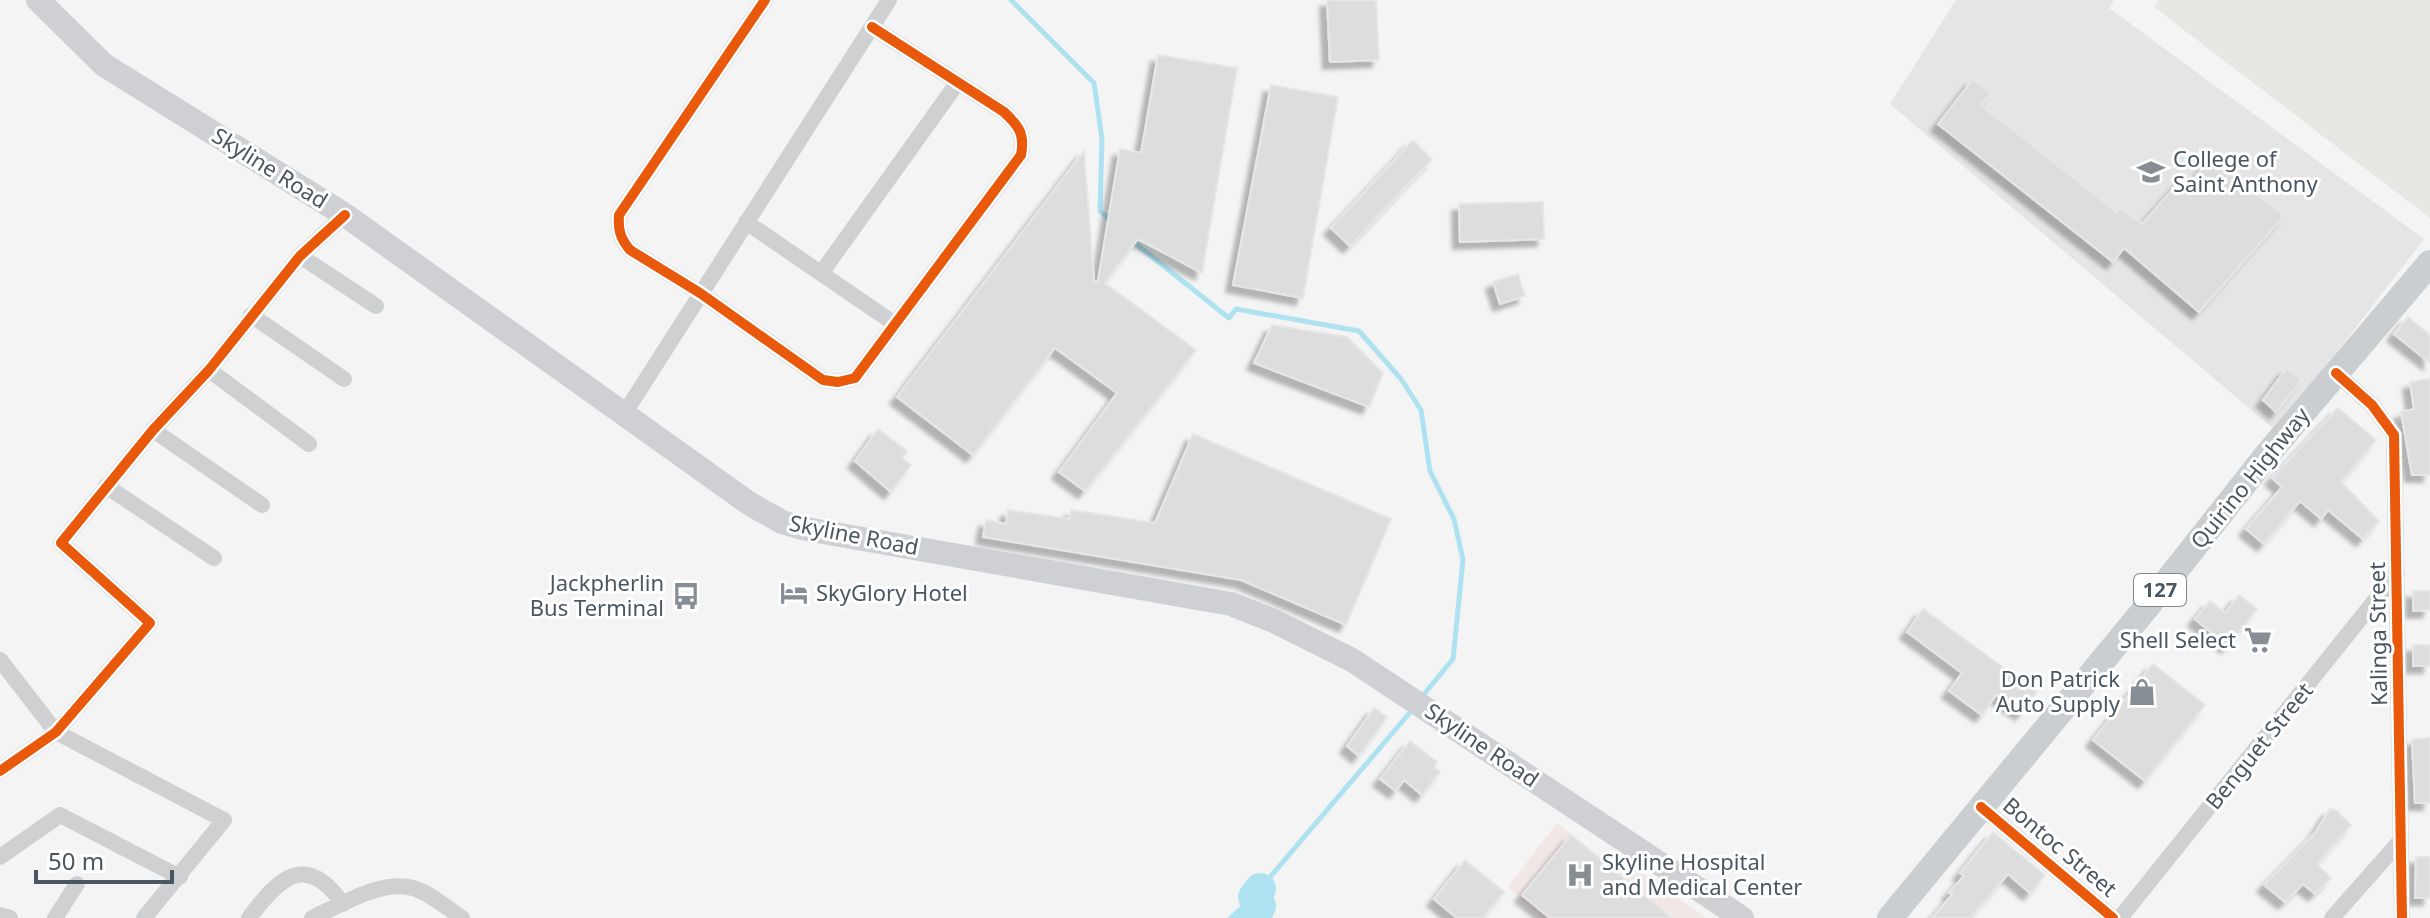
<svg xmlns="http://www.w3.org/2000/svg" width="2430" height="918" viewBox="0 0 2430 918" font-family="'Noto Sans',sans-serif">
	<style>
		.commercial { fill: #e8e7e3 }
		.education { fill: #e6e5e6 }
		.medical { fill: #f1e7e6 }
		.water { fill: #aee2f0 }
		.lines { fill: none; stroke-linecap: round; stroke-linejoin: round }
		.stream { stroke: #aee2f0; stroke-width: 5 }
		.river { stroke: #aee2f0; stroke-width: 32 }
		.building { fill: #ddddde; stroke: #e5e6e7; stroke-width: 2; filter: url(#shadow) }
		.street { stroke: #ced0d2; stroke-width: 16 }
		.secondary { stroke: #ced0d4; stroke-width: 24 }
		.primary { stroke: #caced1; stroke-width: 26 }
		.cycleway-casing { stroke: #fff; stroke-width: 15 }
		.cycleway { stroke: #e8590c; stroke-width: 10 }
		.labels { text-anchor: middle; stroke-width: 6; stroke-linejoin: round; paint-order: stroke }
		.shield { fill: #fff; stroke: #808990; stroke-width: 2 }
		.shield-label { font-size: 20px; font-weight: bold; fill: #4a5661 }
		.poi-label { font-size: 22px; fill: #4a5661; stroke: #fff; text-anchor: start }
		.street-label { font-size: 22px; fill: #4a5661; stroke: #fff }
	</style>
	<defs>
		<filter id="shadow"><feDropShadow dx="-7" dy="7" stdDeviation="2" flood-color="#0004"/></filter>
	</defs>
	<rect width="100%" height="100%" fill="#f4f4f4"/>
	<path class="commercial" d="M2158 0H2430V218L2154 7Z"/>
	<path class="education" d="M1956 0H2114L2109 8 2424 239 2276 431 1890 104Z"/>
	<path class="medical" d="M1557 823 1596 854 1626 862 1706 918H1542L1508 887Z"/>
	<path class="water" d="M1260 889 1255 918H1227Z"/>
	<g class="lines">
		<path class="stream" d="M1011 0 1094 83 1102 139 1100 211 1112 222
			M1131 240 1229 318 1236 309 1359 331 1401 379 1421 410 1430 471 1454 519 1463 560 1453 659 1420 699
			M1260 889 1412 710"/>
		<path class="river" d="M1254 918 1260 906 1254 897 1260 889"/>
	</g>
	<path class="building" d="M1327 0H1376L1379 60 1330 62Z
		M1158 55 1237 68 1202 273 1138 239 1105 283 1196 350 1085 491 1059 472 1117 393 1055 348 973 455 897 397 1084 151 1094 281H1098L1120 149 1141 153Z
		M1973 79 1991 93 1981 105 2117 212 2120 208 2142 224 2186 174 2193 179 2212 158 2284 216 2199 312 2124 248 2113 262 1938 124Z
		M1271 85 1338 97 1303 298 1233 285Z
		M1413 140 1432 159 1350 246 1331 228Z
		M1543 202 1544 239 1460 242 1459 204Z
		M1518 274 1525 296 1500 304 1493 282Z
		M2408 317 2430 335V363L2394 334Z
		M1272 325 1347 337 1383 373 1369 407 1254 363Z
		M2287 368 2302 380 2276 412 2263 400Z
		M2430 379V475H2412L2401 412 2414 409 2410 382Z
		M2338 408 2376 440 2341 482 2379 521 2363 539 2328 510 2321 519 2300 501 2264 544 2246 529 2282 487 2272 478Z
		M878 429 907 451 902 458 911 465 891 492 855 461Z
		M1193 434 1391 519 1346 625 1241 580 983 537 986 520 1006 524 1008 510 1070 519 1071 510 1155 523Z
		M2413 591H2430V610L2413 611Z
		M2239 595 2257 609 2228 646 2195 619 2210 601 2225 613Z
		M1923 609 2037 692 2022 713 1996 695 1982 715 1949 691 1962 673 1907 632Z
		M2413 645H2430V666H2413Z
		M2153 664 2205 705 2145 781 2093 740Z
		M1374 708 1387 717 1359 756 1347 746Z
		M2430 738V803H2415L2412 739Z
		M1410 741 1437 762 1434 767 1440 772 1422 795 1404 780 1396 791 1380 779Z
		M2330 809 2337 811 2351 825 2317 864 2331 878 2315 894 2303 884 2285 902 2264 885 2314 834Z
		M1993 832 2045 875 2030 893 2008 874 1970 918H1932L1952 895 1949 893 1964 876 1960 873Z
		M1571 835 1672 918H1550L1522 895Z
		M2416 857H2430V898H2415Z
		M1465 860 1504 892 1483 918H1457L1434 899Z"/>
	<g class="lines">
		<path class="street" d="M765 0 619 215C618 230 620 238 630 250L700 293 823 380 838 382 855 378 1021 155C1025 134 1019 126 1004 112L872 27
			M746 222 895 324
			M300 256 376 306
			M822 272 958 82
			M251 315 344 379
			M209 370 309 444
			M2336 373 2372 405 2394 435 2402 918
			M624 414 889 0
			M153 430 262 505
			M106 486 214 558
			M0 660 56 732 224 820 144 918
			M0 771 56 732 150 623 61 543 153 430 209 370 300 256 345 215
			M1981 807 2113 918
			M0 857 60 815 180 877
			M0 915 10 918
			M55 918 77 884
			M249 918C280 876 307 852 343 904
			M312 918C341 905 381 879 413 888 430 893 447 908 462 918
			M2120 918 2397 573
			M2332 918 2401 840"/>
		<path class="secondary" d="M38 0 104 65 345 215 750 504 782 522 806 529 1231 604 1274 621 1352 660 1742 918"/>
		<path class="primary" d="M1890 918 2146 608 2266 456 2430 263"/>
		<g class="cycleway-casing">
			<path id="cycleway" d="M765 0 619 215C618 230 620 238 630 250L700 293 823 380 838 382 855 378 1021 155C1025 134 1019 126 1004 112L872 27
				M2336 373 2372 405 2394 435 2402 918
				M0 771 56 732 150 623 61 543 153 430 209 370 300 256 345 215
				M1981 807 2113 918"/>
		</g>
		<use href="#cycleway" class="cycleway"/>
	</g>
	<defs>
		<g id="university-bare" transform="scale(2.16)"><path d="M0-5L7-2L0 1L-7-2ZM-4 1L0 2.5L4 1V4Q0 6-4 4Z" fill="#868d94" stroke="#fff" stroke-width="2.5" paint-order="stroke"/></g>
		<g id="hotel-bare" transform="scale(2.16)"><path d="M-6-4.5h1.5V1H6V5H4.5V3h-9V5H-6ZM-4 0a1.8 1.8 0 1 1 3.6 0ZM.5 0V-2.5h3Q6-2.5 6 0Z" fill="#868d94" stroke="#fff" stroke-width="2.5" paint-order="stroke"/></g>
		<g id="bus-bare" transform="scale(2.16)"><path d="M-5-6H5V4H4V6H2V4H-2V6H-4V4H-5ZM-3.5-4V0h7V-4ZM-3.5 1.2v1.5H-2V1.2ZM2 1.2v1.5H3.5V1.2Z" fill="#868d94" stroke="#fff" stroke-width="2.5" paint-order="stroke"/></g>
		<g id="supermarket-bare" transform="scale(2.16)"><path d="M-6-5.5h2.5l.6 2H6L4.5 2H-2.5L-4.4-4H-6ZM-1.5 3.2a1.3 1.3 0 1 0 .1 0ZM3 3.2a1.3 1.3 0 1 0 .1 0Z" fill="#868d94" stroke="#fff" stroke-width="2.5" paint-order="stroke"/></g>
		<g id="shop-bare" transform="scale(2.16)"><path d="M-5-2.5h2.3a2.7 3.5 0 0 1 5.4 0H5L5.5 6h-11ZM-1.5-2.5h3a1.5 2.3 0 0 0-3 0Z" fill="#868d94" stroke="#fff" stroke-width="2.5" paint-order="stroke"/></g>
		<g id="hospital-bare" transform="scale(2.16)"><path d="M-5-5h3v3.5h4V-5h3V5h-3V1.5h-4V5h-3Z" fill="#868d94" stroke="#fff" stroke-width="2.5" paint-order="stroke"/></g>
	</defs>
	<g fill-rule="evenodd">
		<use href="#university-bare" x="2151" y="172"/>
		<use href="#hotel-bare" x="794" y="593"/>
		<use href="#bus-bare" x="686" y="596"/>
		<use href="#supermarket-bare" x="2258" y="640"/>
		<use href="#shop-bare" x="2142" y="692"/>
		<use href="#hospital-bare" x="1580" y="875"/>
	</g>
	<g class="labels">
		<rect class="shield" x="2134" y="574" width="52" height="32" rx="6"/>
		<g class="shield-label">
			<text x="2160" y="597">127</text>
		</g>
		<g class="poi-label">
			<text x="2173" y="167">College of<tspan x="2173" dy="25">Saint Anthony</tspan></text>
			<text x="664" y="591" text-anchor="end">Jackpherlin<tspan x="664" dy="25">Bus Terminal</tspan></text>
			<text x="816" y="601">SkyGlory Hotel</text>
			<text x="2236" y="648" text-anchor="end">Shell Select</text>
			<text x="2120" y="687" text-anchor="end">Don Patrick<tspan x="2120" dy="25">Auto Supply</tspan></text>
			<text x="1602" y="870">Skyline Hospital<tspan x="1602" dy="25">and Medical Center</tspan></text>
		</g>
		<g class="street-label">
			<text transform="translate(270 168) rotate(32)" y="8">Skyline Road</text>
			<text transform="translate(2250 478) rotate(-51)" y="8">Quirino Highway</text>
			<text transform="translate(854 535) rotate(11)" y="8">Skyline Road</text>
			<text transform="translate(2378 634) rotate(-91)" y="8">Kalinga Street</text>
			<text transform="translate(1482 745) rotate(34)" y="8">Skyline Road</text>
			<text transform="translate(2259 746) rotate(-51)" y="8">Benguet Street</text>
			<text transform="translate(2060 847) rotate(40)" y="8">Bontoc Street</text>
		</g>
	</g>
	<path d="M36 870v12h136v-12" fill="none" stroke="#4a5661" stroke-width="4"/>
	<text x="48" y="870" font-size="24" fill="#4a5661" stroke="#ffffff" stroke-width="6" paint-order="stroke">50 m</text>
</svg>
